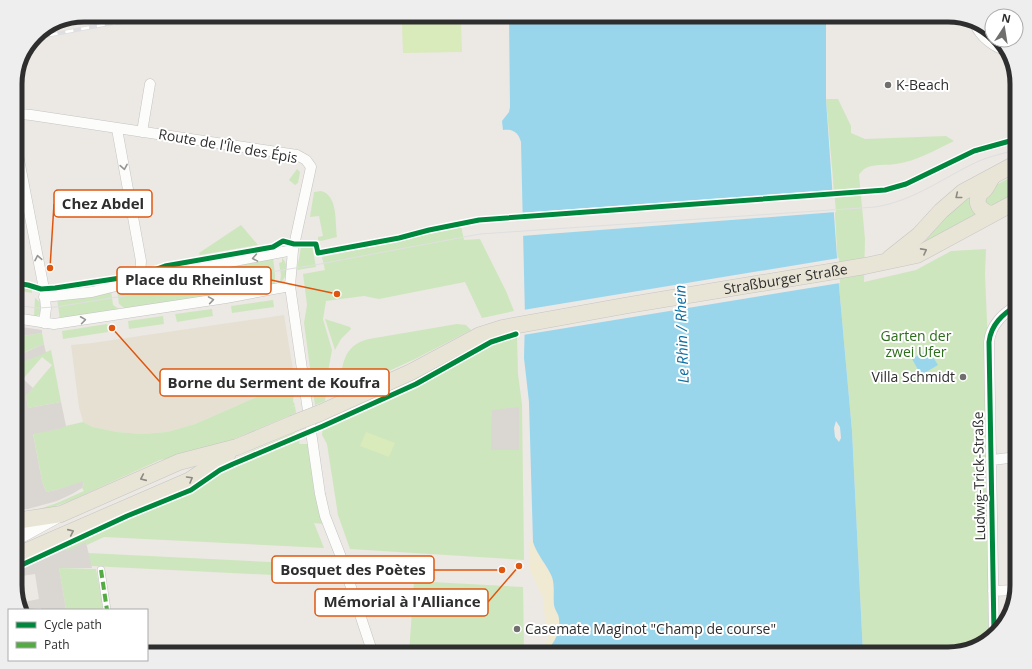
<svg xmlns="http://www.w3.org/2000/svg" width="1032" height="669" viewBox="0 0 1032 669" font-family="'Open Sans',sans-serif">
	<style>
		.industrial { fill: #dcd9db }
		.education { fill: #e6e0d3 }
		.green { fill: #cee6be }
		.sand { fill: #f0ead3 }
		.pitch { fill: #d9eabb }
		.plaza { fill: #dad6d2 }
		.water { fill: #99d6ec }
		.pier { fill: #ece8e4 }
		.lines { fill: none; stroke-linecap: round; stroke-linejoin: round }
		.pedestrian-casing { stroke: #c5c4c5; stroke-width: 8 }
		.minor-casing { stroke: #c5c4c5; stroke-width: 11 }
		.tertiary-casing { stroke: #c5c4c5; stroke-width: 13 }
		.secondary-casing { stroke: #c5c4c5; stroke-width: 15 }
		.primary-casing { stroke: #c6c5c4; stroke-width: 17 }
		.pedestrian { stroke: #fcfcfb; stroke-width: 7 }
		.minor { stroke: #fcfcfb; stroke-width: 10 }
		.tertiary { stroke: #fcfcfb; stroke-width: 12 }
		.secondary { stroke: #fcfcfb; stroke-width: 14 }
		.primary { stroke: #e8e4d6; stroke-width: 16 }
		.tram { stroke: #dfdfe1; stroke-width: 1 }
		.rail-casing { stroke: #dfdfe1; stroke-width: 4 }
		.rail { stroke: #fff; stroke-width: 2.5; stroke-dasharray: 8; stroke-linecap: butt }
		.primary-bridge-casing { stroke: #c6c5c4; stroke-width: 17; stroke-linecap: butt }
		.primary-bridge { stroke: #e8e4d6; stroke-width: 16 }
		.quiet { stroke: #54ab44; stroke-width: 4; stroke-dasharray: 8 4; stroke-linecap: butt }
		.cycleway-casing { stroke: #fff; stroke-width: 8 }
		.cycleway { stroke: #00873e; stroke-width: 5 }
		.oneway { stroke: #959594 }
		.oneway2 { stroke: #8b8982 }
		.poi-dot { fill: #706f6e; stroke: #fff; stroke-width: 1.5 }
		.labels { text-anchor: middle; stroke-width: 4; stroke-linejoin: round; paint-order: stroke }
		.poi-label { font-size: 14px; fill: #2e2e2e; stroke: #fff; text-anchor: start }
		.street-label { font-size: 14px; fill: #2e2e2e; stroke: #fff }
		.park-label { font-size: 14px; fill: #2c6e1b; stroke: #fff }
		.water-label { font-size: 15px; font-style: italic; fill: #0d6fa3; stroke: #fff }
		.rim { fill: none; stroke: #2e2e2e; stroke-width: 5 }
		.leader { fill: none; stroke: #df570e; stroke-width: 1.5 }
		.callout-dot { fill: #df570e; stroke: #fff; stroke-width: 1.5 }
		.callout { fill: #fff; stroke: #df570e; stroke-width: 1.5 }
		.callout-label { font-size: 15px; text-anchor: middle; font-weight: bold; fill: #2e2e2e }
	</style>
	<rect width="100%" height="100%" fill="#ece8e4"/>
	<path class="industrial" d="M84 15H100L54 23 58 20Z"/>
	<path class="education" d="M284 315 295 382 286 384 195 424 167 432 142 434 117 432 93 427 83 422 79 407 71 345 92 343Z"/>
	<path class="green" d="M826 99H838L851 126V133L865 139 946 136 954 141C935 150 917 161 896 164 884 166 866 162 859 175L865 239 864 282 916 270 951 251 986 249 985 274 995 510 994 633 982 645 948 654H863L852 431 839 286 833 179Z
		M297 169 300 172 298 183 295 185 289 180Z
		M1017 174V195L993 208 983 204 988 189Z
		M321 191C338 195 335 222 337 237L321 241 318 240V237L323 236 319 216 310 217 314 192Z
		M972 193 979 215 922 246 917 244 949 211Z
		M241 225 258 245 200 255 199 253Z
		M461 226 464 240 480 239 506 291 514 311 482 318 465 282 379 299 364 296 326 301 323 319 332 350 324 393 326 392 325 401 315 405 304 323 307 305 303 274 325 270 322 257 401 241Z
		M312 246 316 267 297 270 301 247Z
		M273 257 275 275V284L227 296 127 310 119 304 117 289Z
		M282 258C289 264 288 277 280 283L281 275 279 263 282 262Z
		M15 284 32 289V293L15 290Z
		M111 290 113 305 122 311 60 320 57 298Z
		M35 298 40 302 41 311 39 315 34 317Z
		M273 300 274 307 232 313 231 306Z
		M212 309 213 316 177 322 175 314Z
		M163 316 164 324 129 329 128 321Z
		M325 319 350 327 351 329 341 339 335 350Z
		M107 324 108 332 63 339 62 331Z
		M457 324 466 325 471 330 415 359 339 394 336 388 339 386C343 364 343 345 369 339Z
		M42 333 44 344 18 355 15 337Z
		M517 336 518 374 522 404 524 560 350 549 338 515 327 444 322 435 323 426 416 384 491 342 496 339Z
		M51 350 61 402 28 408 26 396 52 365 42 357 23 379 20 363Z
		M295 382 293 401 295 405 292 407 295 406 296 413 207 450 160 460 72 500 40 512 39 509 57 503 84 491 82 488 84 482 56 490 46 492 42 481 33 433 59 429 61 427 83 422 93 427 117 432 142 434 167 432 195 424 286 384Z
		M295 432V436L221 467 220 465Z
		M300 438 299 444H308L323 524 314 523 324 548 104 537 87 545 86 543 66 552 64 547 188 492 228 468Z
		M88 553 330 565 334 578 91 566Z
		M59 568 96 569 104 610H66Z
		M414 581 523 587 524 654H409Z"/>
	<path class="sand" d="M529 542H533C538 555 547 565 552 577 555 586 553 596 554 605 555 611 559 614 559 619 561 633 553 646 543 654H535V651L544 647 550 631 545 620 543 598 530 570Z"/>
	<path class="pitch" d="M461 21 462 52 403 53 402 23Z
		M366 432 395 443 389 457 360 446Z"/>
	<path class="plaza" d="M15 326 42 330V333L15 337 19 355 44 344 46 353 20 363 23 379 33 388 26 396 28 408 61 402 66 426 59 429 33 434 42 481 46 492 56 490 84 481 82 488 72 494 57 501 28 509H15V498L21 497 15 466Z
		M519 407V450H491L492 410Z
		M86 542 92 568H59L66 610H41V608L21 610 19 603 39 599 35 574 15 577V570L64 547 67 551Z"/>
	<path class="water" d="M509 15H826V100L839 286 852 431 863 654H543C553 646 561 633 559 619 559 614 555 611 554 605 553 596 555 586 552 577 547 565 537 555 533 542L529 402 524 358 525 317 521 142C518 132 513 129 503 130L502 121 509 112 510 107Z
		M928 349 938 365 921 375 912 359Z"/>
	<path class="pier" d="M834 190 836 212 521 236 520 213Z
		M839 258 840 283 523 335V310Z
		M836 421 840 427 841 438 839 442 835 437 834 428Z"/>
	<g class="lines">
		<g class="pedestrian-casing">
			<path id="pedestrian" d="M101 570 107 610"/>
		</g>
		<g class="minor-casing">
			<path id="minor" d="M15 115 20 114 31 115 297 155 306 160 311 167 293 250 290 286 320 494 325 516 341 557 373 654
				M117 129 141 261 140 275 135 282
				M15 131V139L44 289 46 308 44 323
				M142 132 150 84
				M44 297 92 292 156 276 293 250
				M15 318 54 324 226 298 290 286
				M992 460 1017 457
				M993 591 1015 590
				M994 633 989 342C991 324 1003 314 1017 305"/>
		</g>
		<g class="tertiary-casing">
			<path id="tertiary" d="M976 24C981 36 995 47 1008 50"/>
		</g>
		<g class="secondary-casing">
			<path id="secondary" d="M15 539 57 516"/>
		</g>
		<g class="primary-casing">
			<g id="primary">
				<path d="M991 179C989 182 987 187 984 190 981 193 982 190 980 194 973 204 983 213 992 214"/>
				<path d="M890 258 919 235 941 211 963 192 1017 163"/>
				<path id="s1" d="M320 413 411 372 480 335 502 328 629 305 865 266 917 255 1017 201"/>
				<path d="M15 521 61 514 179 462 237 447 292 424"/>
				<path d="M15 556 190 480 228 454"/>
			</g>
		</g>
		<use href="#pedestrian" class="pedestrian"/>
		<use href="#minor" class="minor"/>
		<use href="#tertiary" class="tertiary"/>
		<use href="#secondary" class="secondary"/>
		<use href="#primary" class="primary"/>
		<path class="tram" d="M15 305 37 308 56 307 320 264 480 234 875 207C914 201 944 177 979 161 991 156 1004 153 1017 150"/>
		<g class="rail-casing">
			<path id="rail" d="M34 38 108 24 172 15"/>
		</g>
		<use href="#rail" class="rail"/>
		<g class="primary-bridge-casing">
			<path id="primary-bridge" d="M292 424 320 413"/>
		</g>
		<use href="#primary-bridge" class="primary-bridge"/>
		<path class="quiet" d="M101 570 107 610"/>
		<g class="cycleway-casing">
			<path id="cycleway" d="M15 283 28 285 41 289 55 288 140 275 165 266 273 247 283 241 294 244H316L318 253 399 238 429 230 479 220 885 190 906 184 974 151 1017 139
				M15 568 127 516 191 490 220 470 233 464 323 426 416 384 491 342 516 334
				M994 633 989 342C991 324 1003 314 1017 305"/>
		</g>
		<use href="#cycleway" class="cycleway"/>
	</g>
	<defs><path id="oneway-chevron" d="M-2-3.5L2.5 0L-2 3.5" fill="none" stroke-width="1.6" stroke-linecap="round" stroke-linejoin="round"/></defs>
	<g class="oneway">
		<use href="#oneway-chevron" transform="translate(124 167) rotate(80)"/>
		<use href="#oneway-chevron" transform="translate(38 258) rotate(-101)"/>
		<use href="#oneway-chevron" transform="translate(255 258) rotate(170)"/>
		<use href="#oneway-chevron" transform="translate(211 300) rotate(-9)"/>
		<use href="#oneway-chevron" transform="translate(83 320) rotate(-8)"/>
	</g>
	<g class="oneway2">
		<use href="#oneway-chevron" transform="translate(958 196) rotate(141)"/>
		<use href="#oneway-chevron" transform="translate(924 251) rotate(-28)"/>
		<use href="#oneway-chevron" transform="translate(143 478) rotate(156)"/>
		<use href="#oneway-chevron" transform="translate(190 479) rotate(-30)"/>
		<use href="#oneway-chevron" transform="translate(71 532) rotate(-24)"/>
	</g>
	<g class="poi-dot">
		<circle cx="888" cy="85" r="4"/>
		<circle cx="963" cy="377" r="4"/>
		<circle cx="517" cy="629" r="4"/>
	</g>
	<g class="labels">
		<g class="poi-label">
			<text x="896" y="90">K-Beach</text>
			<text x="955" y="382" text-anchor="end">Villa Schmidt</text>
			<text x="525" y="634">Casemate Maginot "Champ de course"</text>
		</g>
		<g class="street-label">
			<text transform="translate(228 146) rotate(10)" y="5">Route de l'Île des Épis</text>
			<text dy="5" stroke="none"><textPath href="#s1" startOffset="489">Straßburger Straße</textPath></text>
			<text transform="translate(979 476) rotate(-91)" y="5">Ludwig-Trick-Straße</text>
		</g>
		<g class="park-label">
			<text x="916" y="341">Garten der<tspan x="916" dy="16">zwei Ufer</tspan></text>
		</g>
		<g class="water-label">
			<text transform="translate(682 334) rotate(-92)" y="5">Le Rhin / Rhein</text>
		</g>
	</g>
	<path d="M0 0H1032V669H0ZM84 22H948A62 62 0 0 1 1010 84V585A62 62 0 0 1 948 647H84A62 62 0 0 1 22 585V84A62 62 0 0 1 84 22Z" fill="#eee" fill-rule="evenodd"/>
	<path class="rim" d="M84 22H948A62 62 0 0 1 1010 84V585A62 62 0 0 1 948 647H84A62 62 0 0 1 22 585V84A62 62 0 0 1 84 22Z"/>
	<path class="leader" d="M50 268L54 204M337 294L271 280M112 328L160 382M502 570L434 570M519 566L488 602"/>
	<g class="callout-dot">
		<circle cx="50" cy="268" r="4"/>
		<circle cx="337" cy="294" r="4"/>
		<circle cx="112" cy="328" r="4"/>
		<circle cx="502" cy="570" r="4"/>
		<circle cx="519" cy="566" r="4"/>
	</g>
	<g class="callout">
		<rect x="54" y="190" width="98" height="27" rx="4"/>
		<rect x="117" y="267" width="154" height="27" rx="4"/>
		<rect x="160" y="369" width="229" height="27" rx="4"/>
		<rect x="272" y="556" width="162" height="27" rx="4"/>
		<rect x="315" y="589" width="173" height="27" rx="4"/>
	</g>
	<g class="callout-label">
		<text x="103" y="209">Chez Abdel</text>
		<text x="194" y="285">Place du Rheinlust</text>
		<text x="274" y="388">Borne du Serment de Koufra</text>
		<text x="353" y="575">Bosquet des Poètes</text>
		<text x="402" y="607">Mémorial à l'Alliance</text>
	</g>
	<rect x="8" y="609" width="140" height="52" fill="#ffffff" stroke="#ababab"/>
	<rect x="16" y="622" width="20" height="6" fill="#00873e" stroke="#ababab"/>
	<text x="44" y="629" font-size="12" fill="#2e2e2e">Cycle path</text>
	<rect x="16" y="642" width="20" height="6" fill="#54ab44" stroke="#ababab"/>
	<text x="44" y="649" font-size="12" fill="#2e2e2e">Path</text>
	<g transform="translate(1004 28) rotate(12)"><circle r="19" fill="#ffffff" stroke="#ababab"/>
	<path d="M0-3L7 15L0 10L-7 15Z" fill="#706f6e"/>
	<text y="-6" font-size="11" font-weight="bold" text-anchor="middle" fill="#2e2e2e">N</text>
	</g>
</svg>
